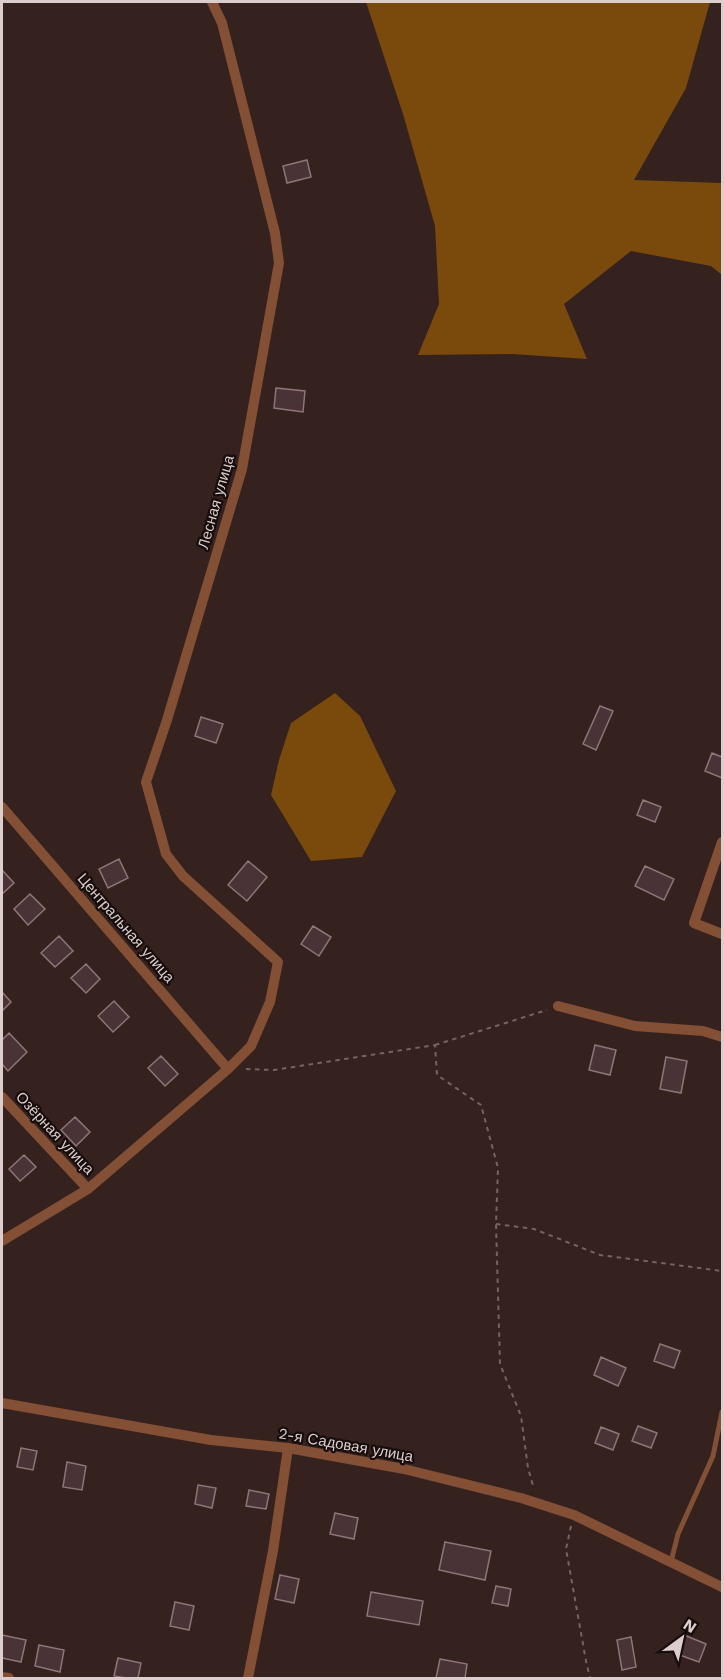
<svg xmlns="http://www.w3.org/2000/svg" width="724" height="1680" viewBox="0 0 724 1680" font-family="'Work Sans',sans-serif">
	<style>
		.forest { fill: #7a4a0d }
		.building { fill: #493336; stroke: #8e7578; stroke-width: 1.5 }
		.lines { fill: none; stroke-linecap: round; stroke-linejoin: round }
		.path { stroke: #766461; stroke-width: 2; stroke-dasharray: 4.5 4.5; stroke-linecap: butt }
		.service { stroke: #834f35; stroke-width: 5 }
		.minor { stroke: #834f35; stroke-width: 10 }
		.labels { text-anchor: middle; stroke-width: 4.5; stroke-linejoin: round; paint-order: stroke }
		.street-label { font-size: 15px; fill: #dccecc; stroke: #160d0c }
	</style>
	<rect width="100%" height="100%" fill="#35211e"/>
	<path class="forest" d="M366 2H710L686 88 634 180 722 183V275L711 266 631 251 564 304 587 359 512 354 418 355 439 304 435 226 403 114Z
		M335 693 360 716 396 791 362 857 311 861 271 795 279 760 291 723Z"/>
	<path class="building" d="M307 160 311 177 287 183 283 166Z
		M276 388 305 391 303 412 274 408Z
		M600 706 613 711 596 750 583 744Z
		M201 717 223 724 216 743 195 736Z
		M712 753 722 757V778L705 771Z
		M643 800 661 807 655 822 637 815Z
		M119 859 128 878 108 888 99 869Z
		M248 861 267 877 247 901 228 885Z
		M645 866 674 879 664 900 635 886Z
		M2 870 14 883 2 894Z
		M30 894 45 909 28 925 14 909Z
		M313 926 331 937 319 956 301 944Z
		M59 936 73 951 55 967 41 953Z
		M86 964 100 979 86 993 71 978Z
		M2 992 11 1002 2 1011Z
		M114 1001 129 1017 113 1032 98 1016Z
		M9 1033 27 1052 8 1071 2 1064V1040Z
		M595 1045 616 1050 610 1075 589 1070Z
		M161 1056 178 1074 165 1086 148 1068Z
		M666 1057 687 1061 681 1093 660 1089Z
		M75 1117 90 1132 76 1146 61 1130Z
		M24 1155 36 1167 20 1181 9 1169Z
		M660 1344 680 1351 674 1368 654 1361Z
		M601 1357 626 1368 618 1386 594 1375Z
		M638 1426 657 1433 651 1448 632 1441Z
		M601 1427 619 1434 613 1450 595 1443Z
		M21 1448 37 1451 33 1470 17 1467Z
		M67 1462 86 1466 82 1490 63 1487Z
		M198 1485 216 1488 212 1508 195 1504Z
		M249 1490 269 1494 266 1509 246 1506Z
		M335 1513 358 1518 354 1539 330 1534Z
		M445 1542 491 1551 485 1580 439 1570Z
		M280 1575 299 1579 294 1603 275 1599Z
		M496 1586 511 1589 508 1606 492 1603Z
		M371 1592 423 1601 419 1625 367 1616Z
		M175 1602 194 1606 189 1630 170 1626Z
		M2 1635 26 1640 21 1662 2 1658Z
		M684 1635 706 1644 699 1662 677 1654Z
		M631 1637 636 1667 622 1670 617 1640Z
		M39 1645 64 1650 60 1672 35 1666Z
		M118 1658 141 1663 138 1678H126L114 1676Z
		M440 1659 467 1664 465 1678H436Z"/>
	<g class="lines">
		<path class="path" d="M435 1045 547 1010
			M246 1069 274 1070 435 1045 437 1075 481 1105 498 1168 496 1224 500 1364 521 1416 528 1468 534 1489
			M496 1224 534 1229 600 1255 722 1271
			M571 1526 566 1549 586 1661 590 1678"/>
		<path class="service" d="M671 1562 678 1534 713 1456 722 1412"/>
		<path class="minor" d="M2 807 228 1069
			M722 842 694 923 722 934
			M558 1006 635 1026 703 1031 722 1037
			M2 1097 88 1189
			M2 1241 88 1189 228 1069 251 1046 270 1002 278 962 183 876 166 854 146 782 167 720 242 469 279 263 275 233 222 23 212 2
			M2 1403 211 1440 288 1448 404 1469 521 1498 574 1515 722 1587
			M2 1677 9 1678
			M248 1678 273 1551 288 1448"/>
	</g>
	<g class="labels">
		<g class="street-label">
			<text transform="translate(216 502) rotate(-74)" y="5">Лесная улица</text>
			<text transform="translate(126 928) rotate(49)" y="5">Центральная улица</text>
			<text transform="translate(55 1133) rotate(47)" y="5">Озёрная улица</text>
			<text transform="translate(346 1445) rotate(10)" y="5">2-я Садовая улица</text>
		</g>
	</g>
	<rect width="724" height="1680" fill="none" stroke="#dccecc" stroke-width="6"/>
	<g transform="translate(682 1638) rotate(33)" stroke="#160d0c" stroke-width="4.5" paint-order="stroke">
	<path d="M0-4.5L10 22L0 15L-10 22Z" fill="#dccecc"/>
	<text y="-9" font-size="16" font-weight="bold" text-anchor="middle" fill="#dccecc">N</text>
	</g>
</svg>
